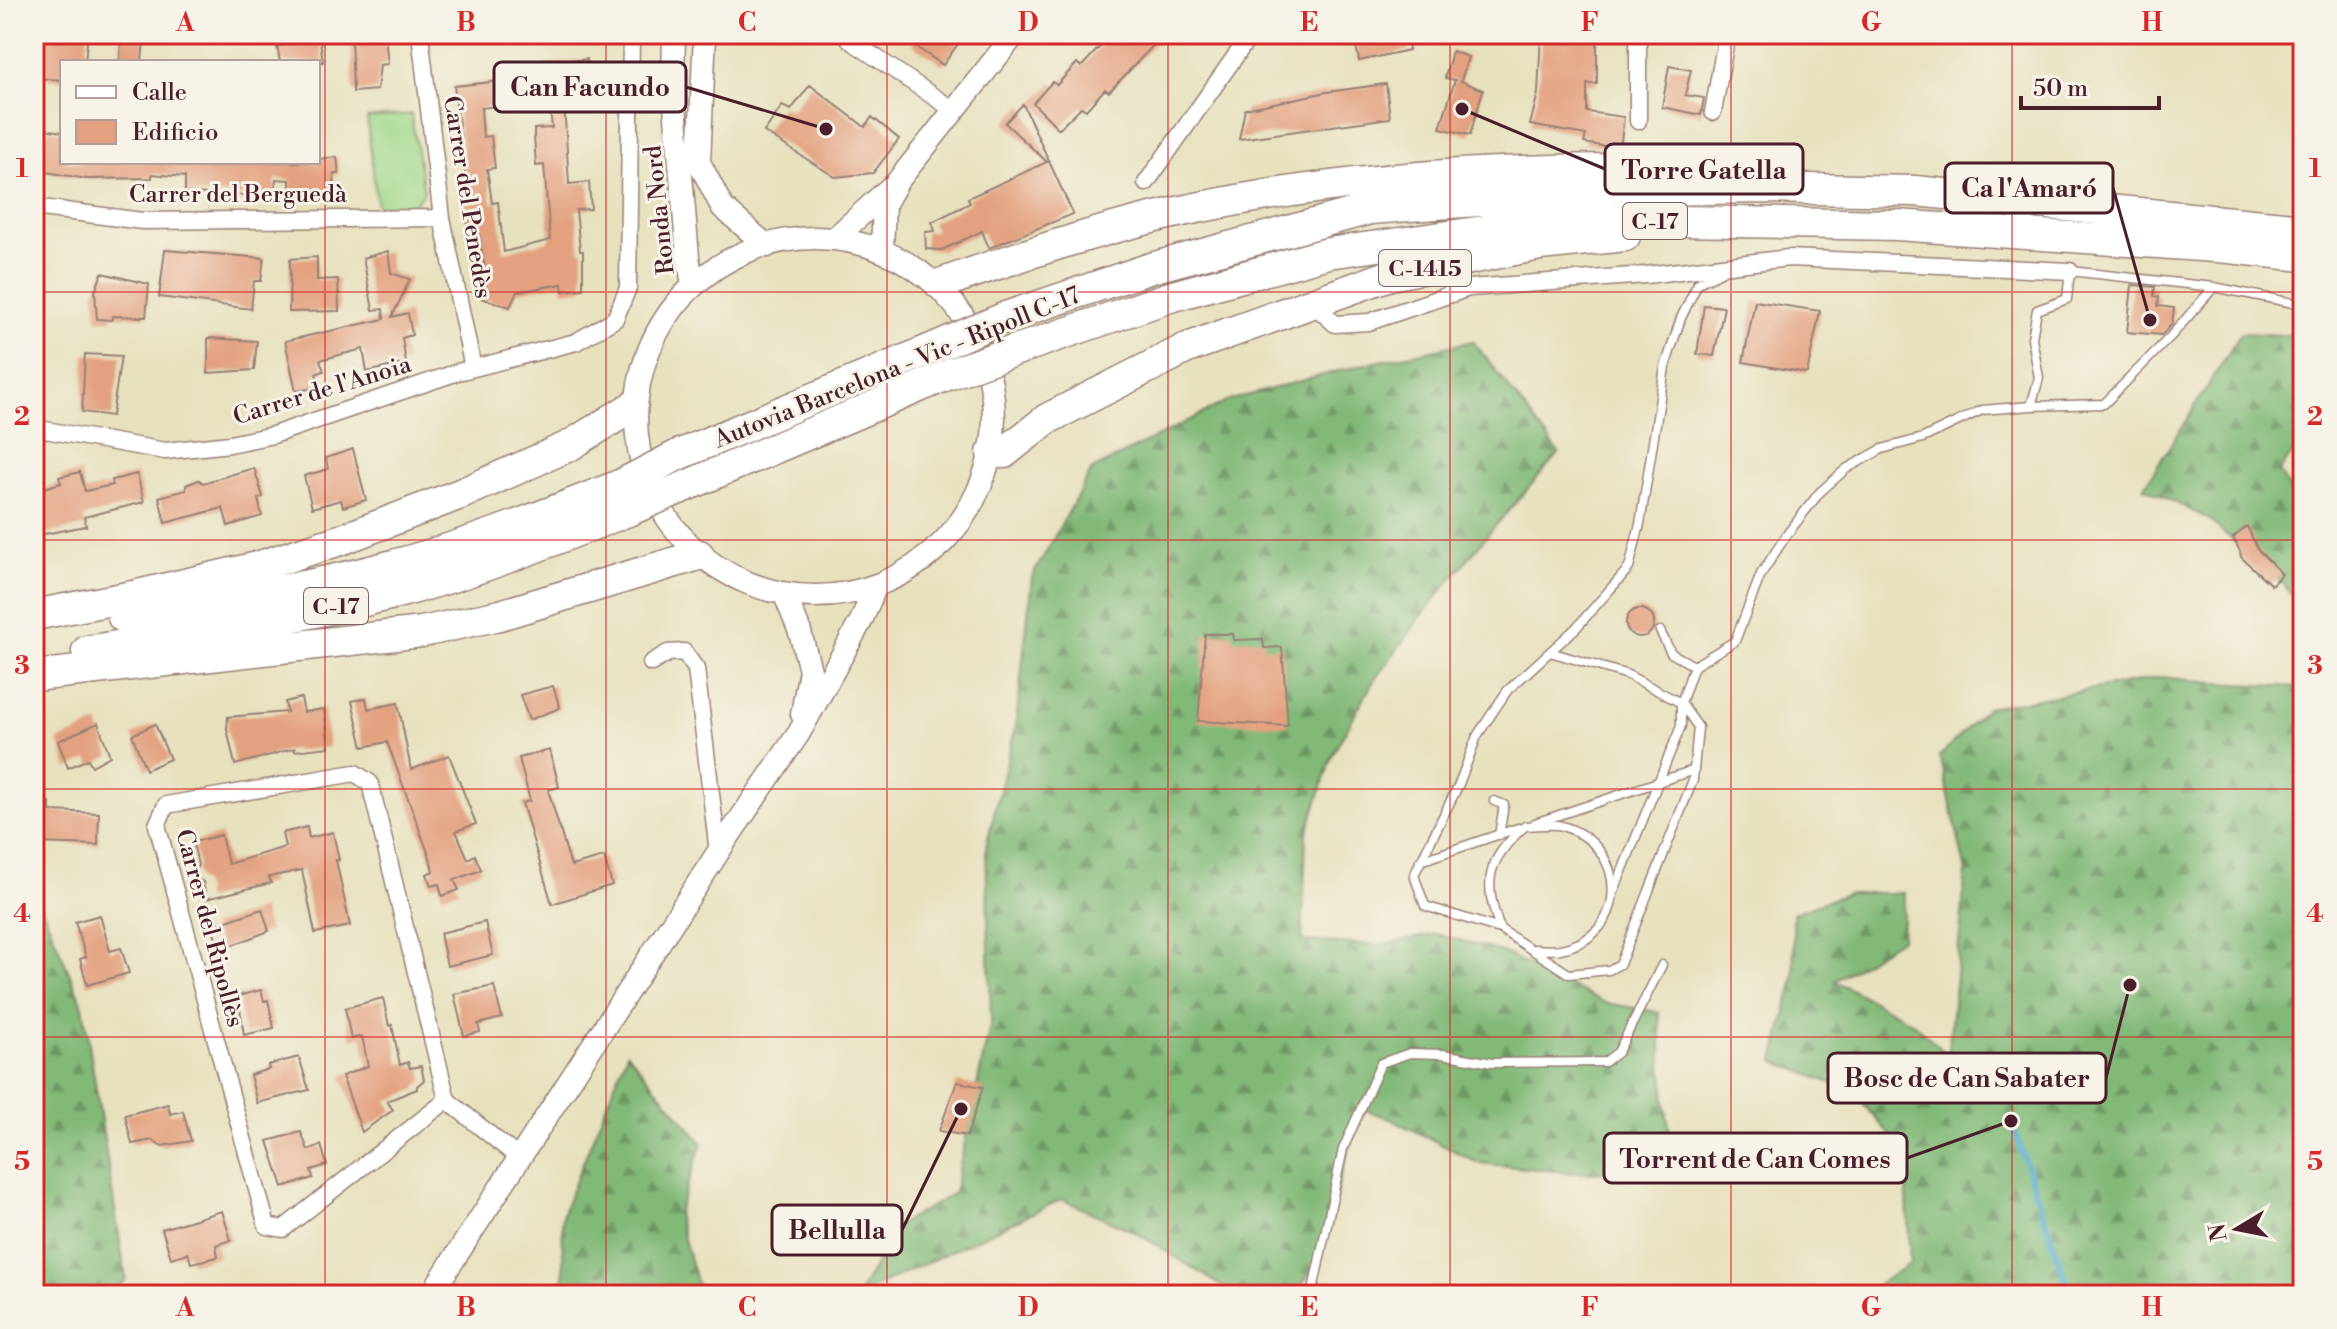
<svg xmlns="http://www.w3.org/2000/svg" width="2337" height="1329" viewBox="0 0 2337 1329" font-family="'Libre Bodoni',serif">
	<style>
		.forest { fill: url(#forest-firs); stroke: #666c51; stroke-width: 2 }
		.green { fill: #a2d98b; stroke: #767c5b; stroke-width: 2 }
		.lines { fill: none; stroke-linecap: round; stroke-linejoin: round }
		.stream { stroke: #4eaacc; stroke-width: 6 }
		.building { fill: #e3a17f }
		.lane-casing { stroke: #988074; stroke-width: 11 }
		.street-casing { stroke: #988074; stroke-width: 19 }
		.secondary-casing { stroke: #988074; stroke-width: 25 }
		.highway-casing { stroke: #988074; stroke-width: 33 }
		.lane { stroke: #fff; stroke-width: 8 }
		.street { stroke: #fff; stroke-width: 16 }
		.secondary { stroke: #fff; stroke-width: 22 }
		.highway { stroke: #fff; stroke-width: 30 }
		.highway-bridge-casing { stroke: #988074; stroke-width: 33; stroke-linecap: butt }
		.highway-bridge { stroke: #fff; stroke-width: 30 }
		.grid { fill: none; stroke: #d62828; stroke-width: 2; stroke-opacity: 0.55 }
		.labels { text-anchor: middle; stroke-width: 6; stroke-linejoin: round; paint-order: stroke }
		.shield { fill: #f7f3e8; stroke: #7e5f64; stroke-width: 2 }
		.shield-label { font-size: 22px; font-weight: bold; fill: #4a1f2b }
		.street-label { font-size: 24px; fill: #4a1f2b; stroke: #f7f3e8 }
		.leader { fill: none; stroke: #4a1f2b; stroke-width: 3 }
		.callout-dot { fill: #4a1f2b; stroke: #f7f3e8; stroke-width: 3 }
		.callout { fill: #f7f3e8; stroke: #4a1f2b; stroke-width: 3 }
		.callout-label { font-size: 26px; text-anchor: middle; font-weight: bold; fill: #4a1f2b }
		.neatline { fill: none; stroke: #d62828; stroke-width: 3 }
		.grid-label { font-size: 26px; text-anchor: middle; font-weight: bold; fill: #d62828 }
	</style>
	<defs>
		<pattern id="forest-firs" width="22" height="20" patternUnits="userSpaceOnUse" patternTransform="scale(2)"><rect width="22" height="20" fill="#81b977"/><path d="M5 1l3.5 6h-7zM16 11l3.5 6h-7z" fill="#6c9662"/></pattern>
	</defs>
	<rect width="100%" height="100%" fill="#f7f3e8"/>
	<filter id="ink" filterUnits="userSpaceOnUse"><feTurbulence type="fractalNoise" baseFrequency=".0125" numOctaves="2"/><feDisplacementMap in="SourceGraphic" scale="16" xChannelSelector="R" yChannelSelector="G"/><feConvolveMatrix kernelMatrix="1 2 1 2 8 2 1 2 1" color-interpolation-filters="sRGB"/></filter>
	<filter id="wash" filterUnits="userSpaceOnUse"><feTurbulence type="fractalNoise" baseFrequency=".006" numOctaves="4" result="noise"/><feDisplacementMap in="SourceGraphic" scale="32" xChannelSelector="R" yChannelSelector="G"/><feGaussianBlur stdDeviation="1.8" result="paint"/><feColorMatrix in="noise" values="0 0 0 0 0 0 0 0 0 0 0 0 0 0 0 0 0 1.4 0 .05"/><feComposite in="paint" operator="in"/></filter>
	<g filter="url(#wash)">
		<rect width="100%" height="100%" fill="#e7e1be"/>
		<path class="forest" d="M2241 333 2303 336V439L2279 472 2303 511V609L2284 585 2207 518 2144 487Z
			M1473 341 1559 453 1488 534 1424 613 1373 682 1332 755 1306 836 1302 941 1380 945 1436 934 1502 952 1605 1003 1659 1012 1665 1104 1677 1171 1575 1173 1478 1163 1391 1119 1360 1108 1318 1260 1295 1295H1236L1137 1233 1062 1199 858 1295 897 1226 954 1193 991 1021 986 846 1016 725 1032 577 1092 470 1227 401 1357 366Z
			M2161 677 2214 683 2303 687V1295H1863L1910 1263 1905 1154 1854 1092 1774 1061 1794 978 1793 913 1849 893H1904L1902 938 1835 981 1912 1022 1948 1055 1966 872 1940 756 1987 708Z
			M34 889 83 1006 126 1280 107 1295H34Z
			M627 1053 702 1143 677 1215 700 1295H564L562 1215Z"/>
		<path class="green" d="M411 114 424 192 413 205 377 206 367 118Z"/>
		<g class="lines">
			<path class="stream" d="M2011 1121 2071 1295"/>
		</g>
		<g id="blocks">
			<path class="building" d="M43 34H88L85 61 62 62V80L34 78Z
				M919 34H965L943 65 912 44Z
				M1112 34H1164L1109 92 1105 89 1086 110 1081 107 1059 129 1033 103 1052 82 1057 85 1077 63 1081 67Z
				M1354 34H1407L1409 50 1359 61Z
				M1541 34H1597V84H1587V112L1624 117 1620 149 1584 143 1586 135 1530 125 1538 93Z
				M385 35 388 64 380 65 377 90 353 92 351 37Z
				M121 36 144 38 142 62H120Z
				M320 40 323 62H280L277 46Z
				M1452 51 1468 57 1461 81 1483 90 1470 135 1440 128 1455 80 1445 78Z
				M587 59 589 85 571 87 573 102 564 103 569 184 589 182 591 209 576 210 580 251H583V289L563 291 562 284 517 292 510 307 481 298 487 280 479 234 469 235 463 189H467L454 86 501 81 504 105 481 108 483 137 491 136 495 168 487 169 492 203 498 202 504 252 550 240 544 165 536 166 534 136V129L552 128 545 64Z
				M1669 66 1691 70 1685 95 1704 98 1701 115 1662 107Z
				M1386 84 1390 118 1239 139 1245 109 1327 92Z
				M810 85 865 127 872 117 899 139 873 173 835 177 764 132 782 106 791 110Z
				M1023 104 1073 214 989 248 982 231 942 250 926 249 925 232 935 231 932 222 970 203 968 198 1047 162 1005 123Z
				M34 127 62 132V162H318V159L337 157 339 174H334L335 193 290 195V180L276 179 274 196H261L185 193V177L152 174V178L87 179 34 170Z
				M165 250 264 258 261 281H254L251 309 159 297Z
				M388 251 391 273 410 279 392 317 408 313 412 335 402 338 406 363 367 372 363 349 320 360 324 371 316 374 321 387 296 391 285 341 384 319 383 309 373 310 363 258Z
				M317 257V280L338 279 339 311 289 312 290 259Z
				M102 273 149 284 146 317 112 316V320L97 319 95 292Z
				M2132 285 2155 287 2154 296 2159 297 2158 306 2174 308 2172 324 2162 335 2127 332Z
				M1755 301 1820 311 1807 373 1743 362Z
				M1704 305 1724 307 1714 356 1697 354Z
				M208 338 257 341 254 370 208 373Z
				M85 354 121 356 112 416 82 412Z
				M353 449 366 500 343 507 341 500 312 508 304 476 328 469 326 458Z
				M254 468 263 497 258 499 262 516 228 526 223 508 165 523 159 497 186 490V485L199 480 203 483Z
				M80 472 85 491 113 485 112 480 137 474 144 502 84 517 86 526 34 536V491L61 483 59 477Z
				M2247 526 2258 550 2282 574 2271 585 2241 557 2240 551 2233 538Z
				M1626 623a14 14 0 1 1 28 0a14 14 0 1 1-28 0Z
				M1205 634H1233L1234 640 1263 639 1264 648 1282 647 1288 726 1198 721Z
				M553 686 560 708 529 720 520 695Z
				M301 698 304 712 324 709 329 747 295 751V748L235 765 227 729 228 717 287 712 285 702Z
				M366 698 368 709 398 703 411 770 449 755 476 824 456 831 468 859 475 855 481 870 454 880 459 890 442 896 439 884 431 886 427 874 433 871 430 858 387 742 363 747 352 701Z
				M98 723 110 756 92 766 88 759 68 768 58 741Z
				M155 724 170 759 146 770 132 735Z
				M550 750 559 787 548 790 571 866 604 857 612 885 552 904 522 803 530 801 519 758Z
				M34 801 50 802V811L99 813 98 845 34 843Z
				M307 827 309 838 333 832 339 860H336L350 926 315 933 302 870 269 877 271 883 206 899 203 882 199 880 196 869 198 865 193 842 221 835 228 864 285 847 282 833Z
				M262 909 269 931 220 950 212 926Z
				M100 915 110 951 121 948 129 973 87 985 80 959 86 957 75 922Z
				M485 922 493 955 447 966 440 933Z
				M494 986 502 1018 478 1024 480 1032 464 1036 454 994Z
				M261 990 264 1001 268 1000 274 1028 244 1035 238 996Z
				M383 998 389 1026 392 1025 400 1065 408 1062 410 1068 421 1066 424 1080 417 1086V1089L387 1101 393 1110 362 1132 342 1076 368 1066 362 1036 351 1039 345 1008Z
				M299 1057 309 1090 257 1103 250 1075 269 1069 268 1065Z
				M957 1082 983 1087 967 1136 939 1131Z
				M168 1104 170 1114 183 1111 191 1141 162 1146 152 1140 132 1144 125 1115Z
				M301 1132 308 1150 321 1145 327 1165 311 1170 313 1178 283 1187 268 1141Z
				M222 1211 231 1240 216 1245 218 1257 191 1263 188 1253 171 1258 162 1229Z"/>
		</g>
	</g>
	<g filter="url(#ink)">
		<use href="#blocks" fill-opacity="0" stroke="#988074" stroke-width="2"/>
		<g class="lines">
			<g class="lane-casing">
				<path id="lane" d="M2031 406 2104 404 2171 336 2214 287
					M1550 652 1628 675 1681 703 1698 727 1693 780 1620 964 1609 970 1569 974 1500 929 1425 906 1414 875 1459 784 1477 736 1507 691 1576 628 1629 568 1640 524 1665 367 1681 318 1698 283 1721 272
					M1694 666 1735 641 1761 574 1788 533 1820 492 1846 469 1882 449 1923 438 1982 410 2031 406 2039 378 2032 338 2037 310 2067 299 2070 271 2214 287 2303 305
					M1494 801 1504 805 1499 835
					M1535 823 1694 770
					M1420 861 1518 828
					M1614 891 1681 726V703L1694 666 1671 653 1660 631
					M1500 929C1483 881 1486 861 1525 826 1537 826 1552 823 1562 826 1629 845 1631 936 1560 949 1552 951 1542 949 1535 949
					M1312 1295 1343 1149 1381 1063 1410 1053 1442 1054 1492 1063 1605 1062 1618 1052 1662 965"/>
			</g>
			<g class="street-casing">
				<path id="street" d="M420 34 442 218 473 368
					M847 34 850 40 955 111
					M1638 34V121
					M1713 112 1727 34
					M1146 183 1251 34
					M34 207 142 221 442 218
					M1312 303 1335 324 1369 322 1469 288 1646 275 1789 258 2070 271
					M34 428 165 451 230 444 273 435 458 372 576 342 615 319 628 288 631 34
					M651 663 668 653 684 652 696 669 718 852
					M447 1100 283 1229 267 1226 157 825 166 805 355 773 370 783 447 1100 519 1158"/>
			</g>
			<g class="secondary-casing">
				<path id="secondary" d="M674 34 673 82 688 257 693 284
					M705 34 699 162 722 207 767 246
					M636 417a179 179 0 1 1 358 0a179 179 0 1 1-358 0Z
					M834 239 890 188
					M882 249 884 205 897 182 1015 34
					M787 600 800 632 810 670 802 714
					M435 1295 439 1282 728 837 799 733 861 621 874 590"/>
			</g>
			<g class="highway-casing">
				<path id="highway" d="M940 284C1022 255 1115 224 1201 207 1363 174 1530 166 1695 170
					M1006 317 1151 268 1370 209 1610 191 1761 188 1915 191 2303 229
					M1022 348 1173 296 1328 253 1570 219 1897 225 2229 248 2303 256
					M992 453H1004L1047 419 1187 348 1390 275 1540 245 1625 236
					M678 455 936 347
					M700 480 952 373
					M34 615 133 596 257 567 343 539 463 493 569 446 632 407
					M123 617C211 602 300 590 386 567 467 546 544 515 622 484
					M87 651C189 634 293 620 393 594 473 574 551 541 628 511
					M34 676 422 632 500 615 699 555"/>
			</g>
			<use href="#lane" class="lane"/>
			<use href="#street" class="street"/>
			<use href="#secondary" class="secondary"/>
			<use href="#highway" class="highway"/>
			<g class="highway-bridge-casing">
				<path id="highway-bridge" d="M936 347 1006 317
					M952 373 1022 348
					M622 484 678 455
					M628 511 700 480"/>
			</g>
			<use href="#highway-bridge" class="highway-bridge"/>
		</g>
	</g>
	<path class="grid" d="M325 34V1295M606 34V1295M887 34V1295M1168 34V1295M1450 34V1295M1731 34V1295M2012 34V1295M34 292H2303M34 540H2303M34 789H2303M34 1037H2303"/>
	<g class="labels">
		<g class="shield">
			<rect x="1623" y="203" width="64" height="36" rx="6"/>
			<rect x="1379" y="250" width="92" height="36" rx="6"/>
			<rect x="304" y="588" width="64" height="36" rx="6"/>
		</g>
		<g class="shield-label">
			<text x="1655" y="229">C-17</text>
			<text x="1425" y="276">C-1415</text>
			<text x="336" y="614">C-17</text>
		</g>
		<g class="street-label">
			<text x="238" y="202">Carrer del Berguedà</text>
			<text transform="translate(468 197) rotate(81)" y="8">Carrer del Penedès</text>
			<text transform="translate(659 210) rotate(-96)" y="8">Ronda Nord</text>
			<text transform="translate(897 367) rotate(-22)" y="8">Autovia Barcelona - Vic - Ripoll C-17</text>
			<text transform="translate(322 390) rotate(-17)" y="8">Carrer de l'Anoia</text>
			<text transform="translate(210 928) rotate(75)" y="8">Carrer del Ripollès</text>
		</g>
	</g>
	<path class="leader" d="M826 129L686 87M1462 109L1605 169M2150 320L2113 188M2130 985L2106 1078M2011 1121L1907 1158M961 1109L902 1230"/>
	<g class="callout-dot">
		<circle cx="826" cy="129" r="8"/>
		<circle cx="1462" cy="109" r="8"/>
		<circle cx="2150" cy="320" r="8"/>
		<circle cx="2130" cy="985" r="8"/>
		<circle cx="2011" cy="1121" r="8"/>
		<circle cx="961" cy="1109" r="8"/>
	</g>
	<g class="callout">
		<rect x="494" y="62" width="192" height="50" rx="8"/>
		<rect x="1605" y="144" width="198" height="50" rx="8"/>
		<rect x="1945" y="163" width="168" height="50" rx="8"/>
		<rect x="1828" y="1053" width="278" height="50" rx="8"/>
		<rect x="1604" y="1133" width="303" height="50" rx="8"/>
		<rect x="772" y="1205" width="130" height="50" rx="8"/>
	</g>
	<g class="callout-label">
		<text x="590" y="96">Can Facundo</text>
		<text x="1704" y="179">Torre Gatella</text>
		<text x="2029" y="197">Ca l'Amaró</text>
		<text x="1967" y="1087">Bosc de Can Sabater</text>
		<text x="1755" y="1168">Torrent de Can Comes</text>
		<text x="837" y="1239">Bellulla</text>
	</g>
	<rect width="2337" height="1329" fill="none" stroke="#f7f3e8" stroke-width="88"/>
	<rect x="60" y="60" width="260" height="104" fill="#f7f3e8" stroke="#b29e9c" stroke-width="2"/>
	<rect x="76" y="86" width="40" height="12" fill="#ffffff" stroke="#b29e9c" stroke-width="2"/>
	<text x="132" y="100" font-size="24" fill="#4a1f2b">Calle</text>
	<rect x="76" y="120" width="40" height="24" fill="#e3a17f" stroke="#b29e9c" stroke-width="2"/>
	<text x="132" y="140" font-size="24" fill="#4a1f2b">Edificio</text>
	<g transform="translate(2237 1229) rotate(260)" stroke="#f7f3e8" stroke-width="6" paint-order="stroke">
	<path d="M0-6L14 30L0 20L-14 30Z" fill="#4a1f2b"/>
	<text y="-12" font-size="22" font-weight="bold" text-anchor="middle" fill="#4a1f2b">N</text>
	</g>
	<path d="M2021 96v12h138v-12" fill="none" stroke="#4a1f2b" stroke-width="4"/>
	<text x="2033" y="96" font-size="24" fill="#4a1f2b" stroke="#f7f3e8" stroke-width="6" paint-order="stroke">50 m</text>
	<rect x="44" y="44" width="2249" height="1241" class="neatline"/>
	<g class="grid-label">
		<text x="185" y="31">A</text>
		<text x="466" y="31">B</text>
		<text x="747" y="31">C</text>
		<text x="1028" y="31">D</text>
		<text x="1309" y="31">E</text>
		<text x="1590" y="31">F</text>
		<text x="1871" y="31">G</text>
		<text x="2152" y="31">H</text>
		<text x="22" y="177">1</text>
		<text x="2315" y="177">1</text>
		<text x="22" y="425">2</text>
		<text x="2315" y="425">2</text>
		<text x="22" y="674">3</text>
		<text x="2315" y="674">3</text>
		<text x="22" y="922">4</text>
		<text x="2315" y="922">4</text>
		<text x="22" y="1170">5</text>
		<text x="2315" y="1170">5</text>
		<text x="185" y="1316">A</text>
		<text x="466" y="1316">B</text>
		<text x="747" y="1316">C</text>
		<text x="1028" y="1316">D</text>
		<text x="1309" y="1316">E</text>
		<text x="1590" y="1316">F</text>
		<text x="1871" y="1316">G</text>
		<text x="2152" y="1316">H</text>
	</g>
</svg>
